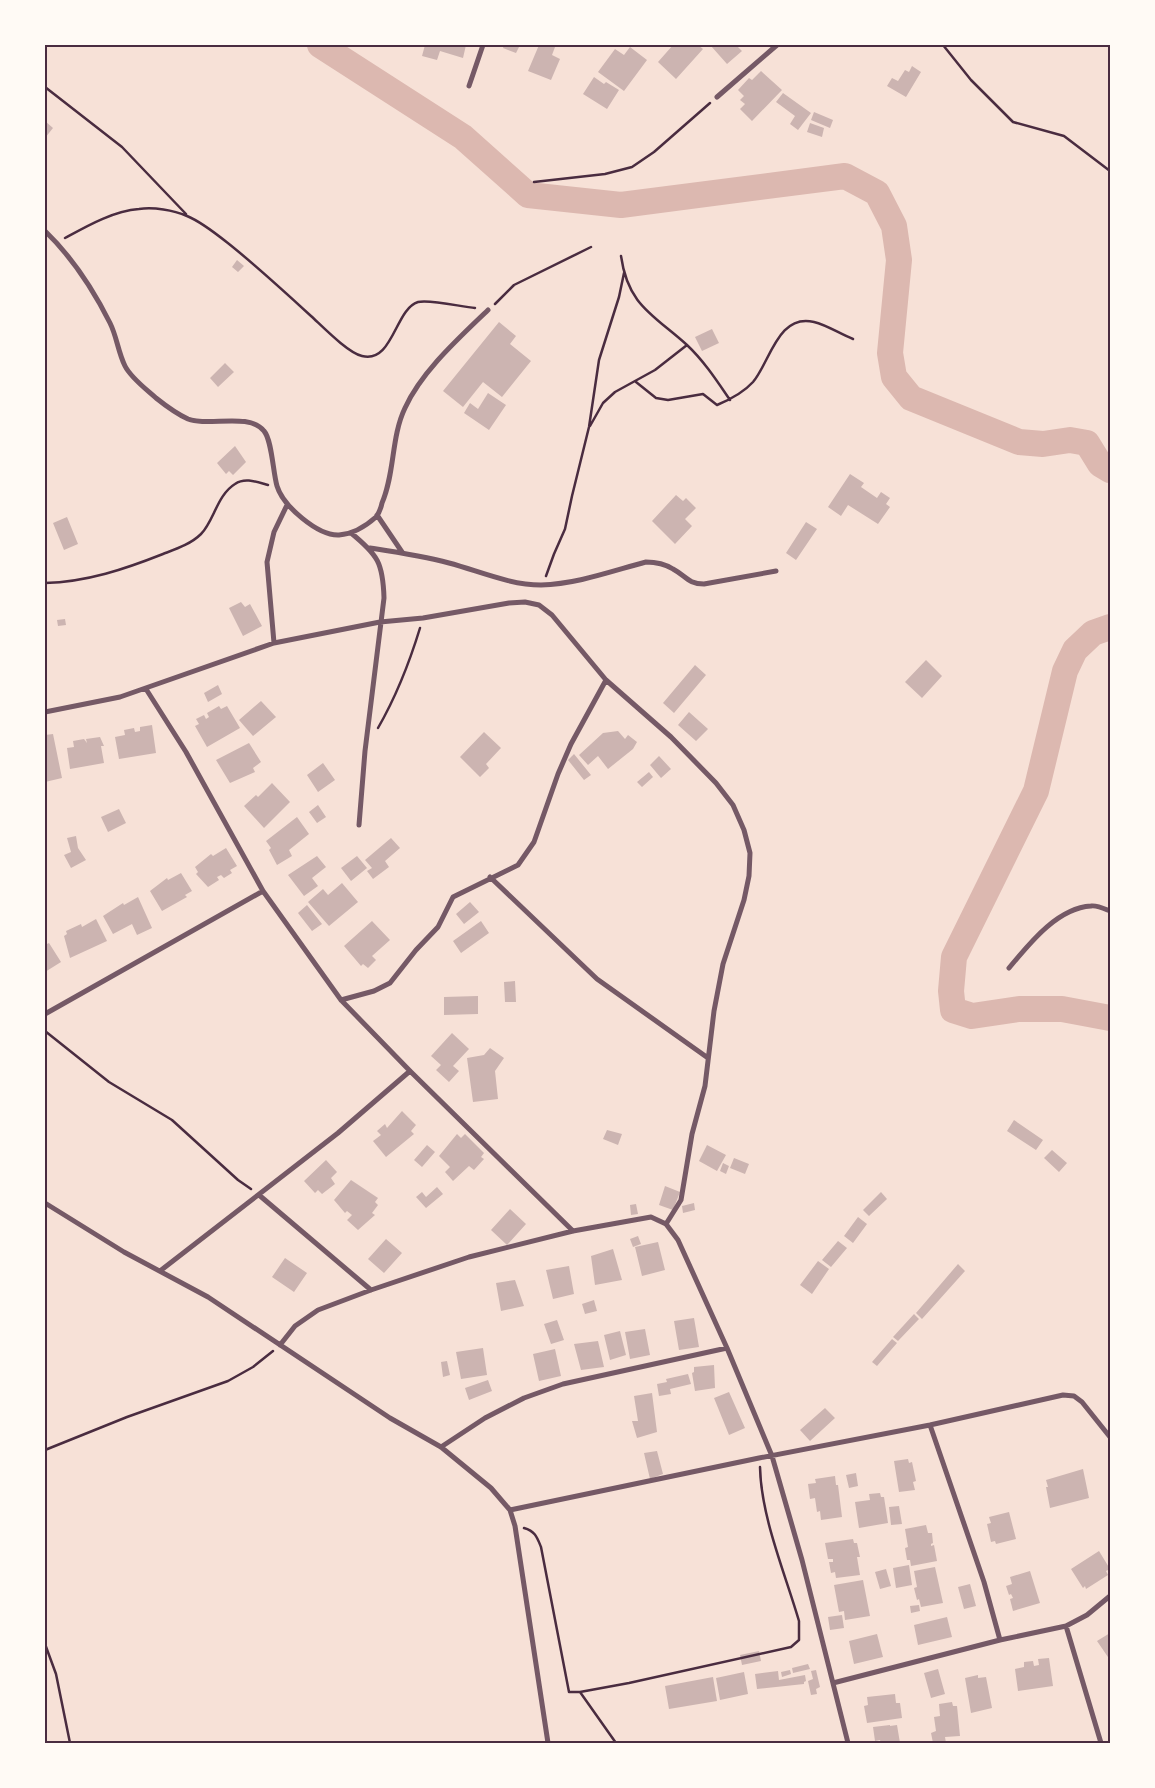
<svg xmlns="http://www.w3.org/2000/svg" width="1155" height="1788" viewBox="0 0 1155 1788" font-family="Poppins,sans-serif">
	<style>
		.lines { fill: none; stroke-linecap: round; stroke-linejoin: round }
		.river { stroke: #dcb8b0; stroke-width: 26 }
		.building { fill: #ccb4b1 }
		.path { stroke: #4a2c40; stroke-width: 2.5 }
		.minor { stroke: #755966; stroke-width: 5 }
		.neatline { fill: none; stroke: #4a2c40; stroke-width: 2 }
	</style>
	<rect width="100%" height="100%" fill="#f7e1d7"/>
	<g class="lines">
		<path class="river" d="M320 45 463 137 528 195 621 205 845 176 877 193 894 226 899 260 890 353 894 377 911 398 1019 442 1043 444 1070 440 1087 443 1100 464 1110 470
			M1110 627 1093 633 1075 650 1065 671 1036 791 954 957 951 991 953 1010 972 1016 1019 1009H1062L1110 1018"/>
	</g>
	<path class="building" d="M425 45H466L463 58 440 51 437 60 422 56Z
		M504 45H520L516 53 503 48Z
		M539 45H550L555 47 552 55 560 59 551 80 528 71Z
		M673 45H698L703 49 676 79 658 62Z
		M712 45H736L742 51 727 64 711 46Z
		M630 47 647 60 624 91 598 72 615 49 624 55Z
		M912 66 921 72 906 97 887 86 892 78 898 81 905 70 909 72Z
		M761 71 782 90 752 121 740 109 745 104 740 100 744 96 738 90 749 78 752 80Z
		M594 77 604 84 606 82 619 90 607 109 583 94Z
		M783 93 811 113 798 130 790 124 795 116 776 102Z
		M814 112 833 120 830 128 811 120Z
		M45 121 53 128 45 138Z
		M810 123 824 128 822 137 807 132Z
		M237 260 244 266 238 272 232 267Z
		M499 322 516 336 510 344 531 361 502 397 483 382 463 407 443 391Z
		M712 329 719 343 702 351 695 337Z
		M225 363 234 372 218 387 210 378Z
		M488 393 506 405 489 430 464 413 470 403 478 409Z
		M235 446 246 462 233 475 229 471 226 474 217 463Z
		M850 474 864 483 861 487 877 498 881 492 890 498 886 504 890 507 878 524 848 505 841 516 828 507Z
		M676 495 683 501 686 498 696 508 685 519 692 526 675 544 652 521Z
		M67 517 78 544 64 550 53 523Z
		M806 522 817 529 796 560 786 553Z
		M241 602 245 607 250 604 262 626 243 636 229 608Z
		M65 619 66 625 58 626 57 620Z
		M926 660 942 676 922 698 905 682Z
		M695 665 706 675 674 713 663 703Z
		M218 685 222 694 208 702 204 693Z
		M261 701 276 717 253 736 239 720Z
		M219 706 221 709 227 706 240 728 207 747 195 726 199 724 196 719 204 715 206 719 209 717 207 713Z
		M689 712 708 729 696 741 678 725Z
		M152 725 156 753 119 759 115 737 125 735 124 730 134 728 135 732 140 731V727Z
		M618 731 625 739 628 735 637 742 633 749 608 769 598 756 588 765 579 755 603 733Z
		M484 732 501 748 486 764 489 768 480 777 460 757Z
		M53 734 62 778 45 782V735Z
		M100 737 104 746H101L104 763 70 769 67 748 74 747 73 741 84 739 87 743 86 739Z
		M249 743 261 762 253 768 255 772 230 783 216 760Z
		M574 754 591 775 584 780 568 760Z
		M659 756 671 769 661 778 650 765Z
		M323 763 335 780 318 792 307 775Z
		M649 772 653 777 642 787 637 782Z
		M272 783 290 802 264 828 244 806 256 795 258 797Z
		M318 805 326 817 317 823 309 812Z
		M119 809 126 823 108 832 101 817Z
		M297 817 309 834 289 850 292 856 277 865 269 850 271 848 266 841Z
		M76 836 78 848 86 860 71 868 64 855 71 852 67 838Z
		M391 838 400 848 385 861 389 867 373 879 367 871 372 868 365 860Z
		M226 848 237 866 230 870 232 873 224 878 221 875 217 877 219 880 208 887 196 874 198 872 195 867 211 854 213 856Z
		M317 856 326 867 312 878 318 886 304 896 288 875Z
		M357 856 367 868 351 881 341 868Z
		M181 873 192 891 185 895 187 897 162 911 150 891 167 878 168 880Z
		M342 883 358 902 329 926 308 902 323 889 328 895Z
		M138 897 152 928 137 935 132 924 113 934 103 916 123 903 124 905Z
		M470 902 479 912 464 924 456 914Z
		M307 905 322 924 312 931 298 913Z
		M96 919 107 941 70 958 64 936 67 934 66 931 81 924 82 927Z
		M372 921 390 940 372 956 376 960 368 968 363 964 361 966 344 946Z
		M481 921 489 933 461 953 453 941Z
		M49 943 61 962 45 972V945Z
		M515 981 516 1002H505L504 982Z
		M478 996V1014L444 1015V997Z
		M452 1033 469 1049 453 1066 459 1071 449 1082 436 1070 441 1065 431 1056Z
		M490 1048 504 1058 495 1071 498 1099 473 1102 467 1058 484 1055Z
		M402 1111 416 1125 411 1131 414 1134 386 1157 373 1141 381 1135 377 1131 385 1124 387 1128Z
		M1014 1120 1043 1140 1036 1150 1007 1131Z
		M607 1130 622 1134 618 1145 603 1139Z
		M457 1134 461 1138 465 1134 484 1153 481 1157 484 1159 474 1170 469 1166 453 1181 445 1172 450 1167 439 1156Z
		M427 1145 435 1152 422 1167 414 1160Z
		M707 1145 726 1155 717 1171 699 1161Z
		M1052 1150 1067 1163 1059 1172 1044 1158Z
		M734 1158 749 1164 745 1174 730 1168Z
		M326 1160 337 1172 331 1178 335 1184 322 1194 318 1190 315 1193 304 1181Z
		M723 1163 729 1166 726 1174 720 1171Z
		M351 1180 378 1198 375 1202 378 1205 372 1213 375 1215 358 1230 347 1220 352 1215 347 1211 345 1213 334 1200Z
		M665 1186 680 1192 673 1210 659 1205Z
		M437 1187 443 1194 426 1208 416 1197 422 1192 426 1197Z
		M881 1192 887 1199 869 1216 863 1210Z
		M694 1203 695 1210 683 1213 682 1206Z
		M636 1204 638 1214 631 1215 630 1205Z
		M510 1209 526 1224 507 1245 491 1230Z
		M858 1217 867 1224 853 1243 844 1236Z
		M638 1236 641 1244 633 1247 630 1239Z
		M386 1239 402 1253 384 1273 368 1259Z
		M838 1241 847 1248 831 1267 822 1260Z
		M658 1242 665 1270 642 1276 635 1247Z
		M613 1249 622 1280 595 1285 591 1256Z
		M285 1258 307 1273 294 1292 272 1277Z
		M818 1261 829 1269 812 1294 800 1285Z
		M958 1264 965 1271 922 1319 916 1313Z
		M569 1266 574 1294 553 1299 546 1270Z
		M515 1280 524 1306 501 1311 496 1283Z
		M594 1300 597 1311 585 1314 582 1304Z
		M914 1314 919 1319 898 1341 893 1337Z
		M694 1318 699 1347 679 1350 674 1321Z
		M557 1320 564 1340 551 1344 544 1324Z
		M645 1329 650 1355 630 1359 625 1332Z
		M620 1331 626 1355 610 1360 604 1335Z
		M892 1339 897 1343 877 1366 872 1362Z
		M598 1341 604 1367 581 1370 574 1344Z
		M483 1348 487 1375 461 1379 456 1352Z
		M555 1349 561 1376 539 1381 533 1354Z
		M447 1361 450 1375 443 1377 441 1362Z
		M714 1365 715 1388 695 1391 692 1373 694 1372V1367Z
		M688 1374 691 1384 670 1389 671 1394 659 1396 657 1384 667 1382 666 1379Z
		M488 1380 492 1391 469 1400 465 1388Z
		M729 1392 745 1428 729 1435 714 1398Z
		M652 1393 657 1432 637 1438 632 1421H638L634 1396Z
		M825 1408 835 1418 810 1441 800 1430Z
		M657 1451 663 1474 650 1479 644 1453Z
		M908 1459 909 1463 912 1462 916 1481 913 1482 915 1490 899 1492 894 1461Z
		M1083 1469 1089 1498 1050 1508 1046 1487H1048L1046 1480Z
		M856 1473 858 1486 849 1488 846 1475Z
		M835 1476 836 1485H838L842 1517 821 1520 820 1511 817 1512 815 1498 810 1499 808 1484 816 1483 815 1479Z
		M880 1493 881 1497H884L888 1523 859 1528 855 1502 870 1500 869 1494Z
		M899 1506 902 1524 891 1525 889 1507Z
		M1009 1512 1016 1539 996 1544 995 1541 991 1542 987 1524 991 1523 989 1517Z
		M926 1525 928 1533H932L933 1543 931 1544V1546L934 1545 937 1561 911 1566 910 1560H907L905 1548 908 1547 905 1529Z
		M853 1539 854 1543H857L860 1557H857L860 1575 836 1578 835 1572 831 1573 829 1562H833V1559H828L825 1543Z
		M1099 1551 1110 1569 1106 1571 1108 1575 1086 1589 1085 1586 1083 1588 1071 1569Z
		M909 1565 912 1585 896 1588 893 1568Z
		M935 1567 943 1603 921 1607 919 1599 917 1600 914 1588 917 1587 914 1571Z
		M886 1569 891 1586 880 1589 875 1572Z
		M1030 1571 1040 1603 1013 1611 1010 1599 1013 1598 1011 1594 1009 1595 1006 1586 1012 1584 1010 1577Z
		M863 1580 870 1616 845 1620 844 1611 839 1612 834 1585Z
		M970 1584 976 1606 964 1609 958 1587Z
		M919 1605 920 1611 911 1613 910 1606Z
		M842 1615 844 1628 830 1630 828 1617Z
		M947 1617 952 1637 918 1645 914 1625Z
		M1110 1633V1660L1097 1641Z
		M877 1634 883 1657 854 1664 849 1641Z
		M759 1651 761 1661 742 1665 740 1655Z
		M1049 1658 1053 1686 1018 1691 1015 1669 1024 1667V1662L1033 1661 1034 1666 1039 1665 1038 1659Z
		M808 1664 810 1669 793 1673 792 1668Z
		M938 1669 945 1694 931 1698 924 1673Z
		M790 1670 791 1674 782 1677 781 1672Z
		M816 1670 820 1687 816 1689 817 1694 811 1695 808 1681 813 1679 811 1671Z
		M778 1671 779 1680 805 1675 806 1681 804 1682V1684L757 1689 755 1674Z
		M744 1672 748 1694 720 1700 716 1678Z
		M978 1675V1678L986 1677 992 1708 971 1713 965 1678Z
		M713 1677 717 1701 669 1709 665 1686Z
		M895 1694 896 1703H900L902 1718 867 1723 864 1706 868 1705 867 1697Z
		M952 1702 953 1706H957L960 1736 945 1737 946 1743H933L931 1733 936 1731 934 1717 940 1716 939 1704Z
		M890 1725V1726L897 1725 900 1743H881L880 1740 875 1741 873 1727Z"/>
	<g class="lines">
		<path class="path" d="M943 45 971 80 1013 122 1064 136 1110 171
			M45 87 122 147 186 214
			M534 182 605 174 632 167 654 152 710 103
			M65 238C87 226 113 211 139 209 154 207 173 210 187 216 204 223 220 237 234 248 261 270 286 293 311 316 322 326 348 353 362 356 393 364 395 309 418 302 430 299 462 307 475 308
			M621 256C628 306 654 315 687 345 704 361 717 381 730 400
			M495 304 514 285 591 247
			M636 382 656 398 668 400 703 394 717 405C729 400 744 392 753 382 770 362 778 313 814 322 827 325 840 334 853 339
			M590 426 603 403 615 392 655 370 687 345
			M546 576 554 554 565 529 572 496 589 427 599 360 619 297 624 273
			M45 583C87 582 125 569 163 554 176 549 191 544 201 534 214 521 217 495 235 484 245 477 257 482 268 485
			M378 728C397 695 409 664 420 628
			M45 1031 109 1082 172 1120 238 1180 251 1189
			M45 1450 127 1417 228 1381 253 1367 273 1351
			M524 1528C535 1531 537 1537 541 1547L569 1692H580L629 1683 791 1647 799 1640V1621C785 1573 761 1517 760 1467
			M45 1644 56 1674 70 1743
			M580 1692 616 1743"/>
		<path class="minor" d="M469 86 483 45
			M717 97 777 45
			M45 231C72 257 93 289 110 323 117 337 118 352 125 366 131 378 146 389 156 398 166 406 177 414 188 419 208 427 249 412 264 431 272 440 273 473 277 486 283 506 318 536 339 535 352 534 366 526 376 517 379 513 381 508 382 503 395 473 391 437 405 408 422 371 459 338 488 310
			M377 515 402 552
			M351 533C378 555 383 563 384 598L365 751 359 825
			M370 548C396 552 423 556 449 563 479 571 510 585 541 585 577 584 612 571 646 562 655 562 665 564 673 569 686 576 688 584 704 584L776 571
			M274 643 267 562 274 532 287 505
			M146 689 186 752 263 891 341 1000 410 1071 573 1231
			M45 712 120 697 274 643 380 622 423 618 509 603 525 602 539 605 552 615 606 680 671 737 716 783 733 805 744 830 750 853 749 876 744 900 723 964 714 1011 705 1086 692 1134 681 1200 666 1224
			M490 877 597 979 708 1058
			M1009 968C1029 944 1057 908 1091 906 1097 905 1105 909 1110 911
			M341 1000 374 991 390 983 416 950 438 927 453 897 518 865 534 842 558 774 571 744 606 680
			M45 1014 263 891
			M259 1195 371 1290
			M45 1203 124 1252 208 1297 390 1418 441 1447 491 1488 510 1510 515 1526 548 1743
			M160 1271 338 1133 410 1071
			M280 1345 295 1326 318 1310 371 1290 469 1257 573 1231 651 1217 666 1224 678 1240 727 1348 772 1456 802 1560 848 1743
			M930 1425 984 1582 1000 1640
			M441 1447 485 1418 524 1398 563 1384 727 1348
			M510 1510 759 1458 930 1425 1063 1395 1074 1396 1082 1402 1110 1437
			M1066 1626 1101 1743
			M833 1683 1000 1640 1066 1626 1087 1615 1110 1596"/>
	</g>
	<rect width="1155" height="1788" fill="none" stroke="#fffaf5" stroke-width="92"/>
	<rect x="46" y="46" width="1063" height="1696" class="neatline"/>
</svg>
